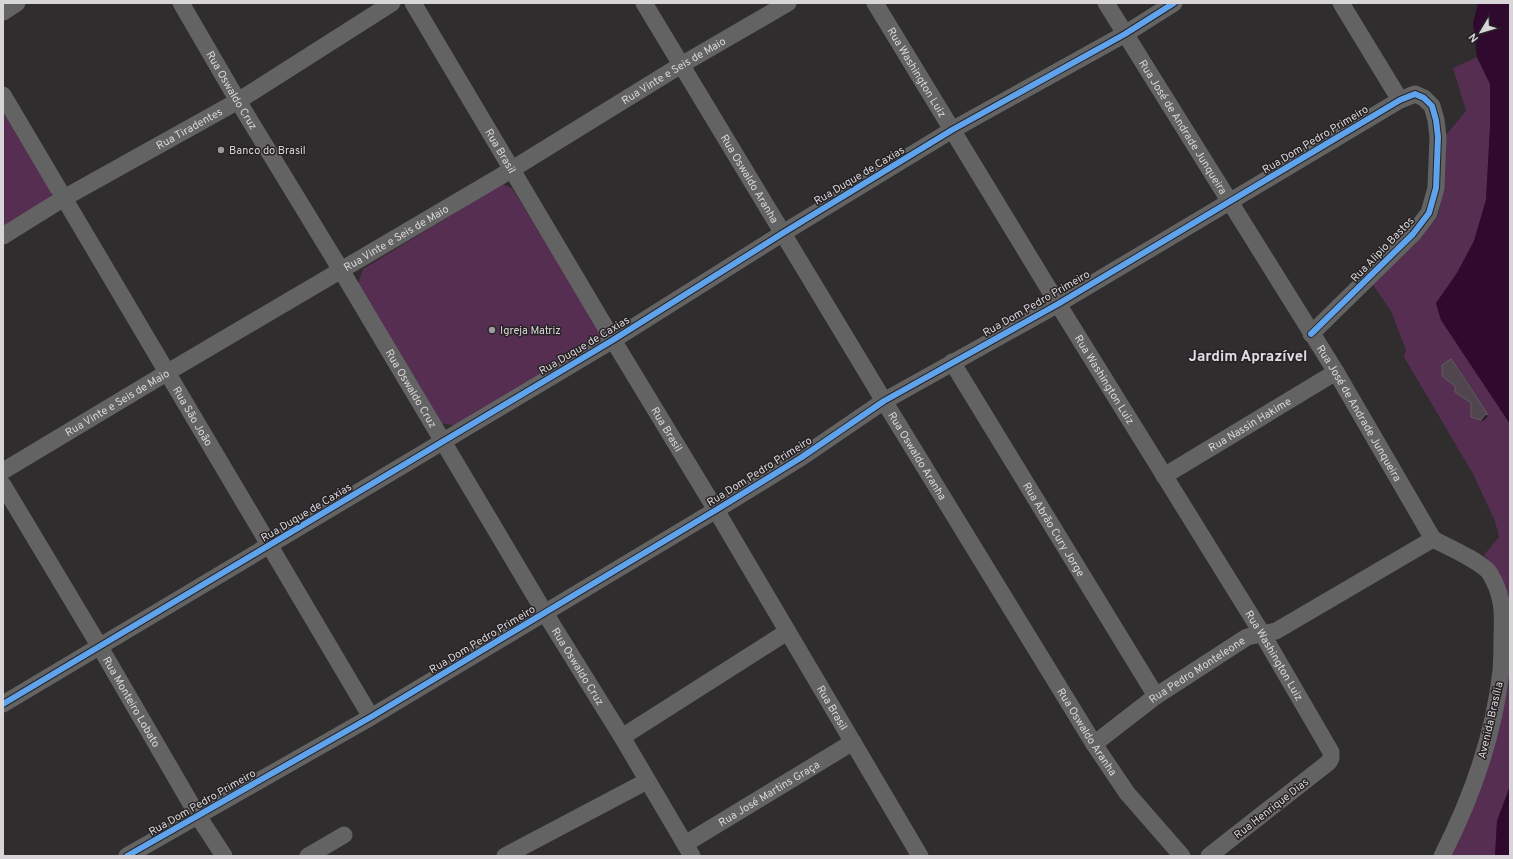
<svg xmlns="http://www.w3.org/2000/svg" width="1513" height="859" viewBox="0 0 1513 859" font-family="Overpass,sans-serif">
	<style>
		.green { fill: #552e52; fill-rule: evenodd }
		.water { fill: #30092f }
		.shadow { fill: #0007 }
		.building { fill: #514550; stroke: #5f5d5e }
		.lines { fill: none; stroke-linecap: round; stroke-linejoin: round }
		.minor { stroke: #636363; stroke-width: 17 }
		.cycleway-casing { stroke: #262225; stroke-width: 8 }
		.cycleway { stroke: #60a3ed; stroke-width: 6 }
		.poi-dot { fill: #9d9a9c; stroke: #262225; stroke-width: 1.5 }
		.labels { text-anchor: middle; stroke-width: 3; stroke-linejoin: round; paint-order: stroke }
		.street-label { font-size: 11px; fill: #d8d5d8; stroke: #262225 }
		.poi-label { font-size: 11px; fill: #d8d5d8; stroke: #262225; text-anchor: start }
		.district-label { font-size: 15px; font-weight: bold; fill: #e1dce1; stroke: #262225 }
	</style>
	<rect width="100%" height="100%" fill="#2f2d2e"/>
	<path class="green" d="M1477 57 1490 84V127L1486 200 1474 241 1457 273 1436 304 1441 320 1510 424V604C1504 583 1500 571 1484 555L1499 537 1495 521 1472 472 1404 357 1406 350 1391 311 1373 285 1418 241 1438 216 1444 186 1446 135 1466 111 1453 68ZM1451 359 1461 372 1449 381 1442 376V365ZM1465 378 1473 391 1462 397 1455 392V384Z
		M3 112 52 192 49 201 3 229Z
		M502 184 512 188 601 333 598 343 457 426 441 423 357 287 363 269Z
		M1510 627V786L1497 821 1495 856H1451Z"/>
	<path class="water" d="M1478 3H1510V424L1441 320 1436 303 1457 273 1474 241 1486 200 1490 127V84L1477 57 1473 23Z
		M1510 786V856H1495L1497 821Z"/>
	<path class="shadow" d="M1452 362 1467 381 1488 416 1483 421 1472 416V404Z"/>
	<path class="building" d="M1451 359 1465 379 1488 415 1486 414 1481 420 1471 417V403L1455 392V386L1442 376V365Z"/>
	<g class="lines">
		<g class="minor">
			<path id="s1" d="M181 3 238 101 341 270 545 613 622 737 692 856"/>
			<path id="s2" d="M413 3 613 340 716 510 920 856"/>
			<path id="s3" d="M644 3 884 401 1094 744 1127 793 1182 856"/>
			<path id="s4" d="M875 3 1058 304 1263 635 1331 752V758L1329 762 1209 856"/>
			<path id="s5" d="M1106 3 1336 372 1433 539"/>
			<path d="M1341 3 1400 100"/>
			<path d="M3 12 17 3"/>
			<path id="s6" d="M3 95 371 717"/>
			<path id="s7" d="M3 236 64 198 238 101 392 3"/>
			<path id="s8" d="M952 362 1156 696"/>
			<path id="s9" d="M3 471 168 372 511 170 681 65 788 3"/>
			<path id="s10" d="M1164 476 1336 372"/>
			<path id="s11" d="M3 485 100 647 198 816 224 856"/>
			<path d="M1433 539C1448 547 1476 559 1488 571 1491 574 1492 578 1494 581 1503 599 1503 616 1502 635 1502 647 1502 659 1501 671 1494 735 1471 799 1442 856"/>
			<path d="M3 704 613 340 783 233 952 130 1125 34 1174 3"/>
			<path d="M622 737 787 632"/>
			<path id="s12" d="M1094 744 1156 696 1247 637 1276 631 1433 539"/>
			<path id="s13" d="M685 844 853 742"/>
			<path d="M127 856 371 717 716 510 802 457 884 401 1058 304 1400 100 1415 94 1424 98 1432 106 1436 120 1438 137 1436 188 1429 213 1413 234 1311 334"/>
			<path d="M308 856 344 835"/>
			<path d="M505 856 647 781"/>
		</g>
		<g class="cycleway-casing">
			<path id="cycleway" d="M3 704 613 340 783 233 952 130 1125 34 1174 3
				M127 856 371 717 716 510 802 457 884 401 1058 304 1400 100 1415 94 1424 98 1432 106 1436 120 1438 137 1436 188 1429 213 1413 234 1311 334"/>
		</g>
		<use href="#cycleway" class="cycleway"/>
	</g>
	<g class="poi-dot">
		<circle cx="221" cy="150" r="4"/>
		<circle cx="492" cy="330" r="4"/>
	</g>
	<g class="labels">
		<g class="street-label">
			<text dy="4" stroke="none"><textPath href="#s9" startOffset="781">Rua Vinte e Seis de Maio</textPath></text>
			<text dy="4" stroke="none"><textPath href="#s4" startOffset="81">Rua Washington Luiz</textPath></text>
			<text dy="4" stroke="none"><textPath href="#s1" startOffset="101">Rua Oswaldo Cruz</textPath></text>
			<text dy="4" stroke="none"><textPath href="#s5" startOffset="146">Rua José de Andrade Junqueira</textPath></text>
			<text dy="4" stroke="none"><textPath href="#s7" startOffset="215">Rua Tiradentes</textPath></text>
			<text transform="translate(1315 139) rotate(-31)" y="4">Rua Dom Pedro Primeiro</text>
			<text dy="4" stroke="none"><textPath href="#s2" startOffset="172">Rua Brasil</textPath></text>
			<text transform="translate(859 175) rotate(-31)" y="4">Rua Duque de Caxias</text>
			<text dy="4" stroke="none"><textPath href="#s3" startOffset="205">Rua Oswaldo Aranha</textPath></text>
			<text dy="4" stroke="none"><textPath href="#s9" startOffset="457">Rua Vinte e Seis de Maio</textPath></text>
			<text transform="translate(1382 249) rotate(-46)" y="4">Rua Alipio Bastos</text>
			<text transform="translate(1036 303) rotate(-30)" y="4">Rua Dom Pedro Primeiro</text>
			<text transform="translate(584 345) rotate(-31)" y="4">Rua Duque de Caxias</text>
			<text dy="4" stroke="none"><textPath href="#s4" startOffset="441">Rua Washington Luiz</textPath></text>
			<text dy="4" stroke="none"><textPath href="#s1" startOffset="449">Rua Oswaldo Cruz</textPath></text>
			<text dy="4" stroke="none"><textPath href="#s9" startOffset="133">Rua Vinte e Seis de Maio</textPath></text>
			<text dy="4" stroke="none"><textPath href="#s5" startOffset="482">Rua José de Andrade Junqueira</textPath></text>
			<text dy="4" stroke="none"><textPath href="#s6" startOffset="373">Rua São João</textPath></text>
			<text dy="4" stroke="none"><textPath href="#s10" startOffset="100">Rua Nassin Hakime</textPath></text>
			<text dy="4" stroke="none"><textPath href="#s2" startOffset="496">Rua Brasil</textPath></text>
			<text dy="4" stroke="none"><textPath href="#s3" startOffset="529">Rua Oswaldo Aranha</textPath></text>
			<text transform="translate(759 471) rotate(-32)" y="4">Rua Dom Pedro Primeiro</text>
			<text transform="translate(306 512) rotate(-31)" y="4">Rua Duque de Caxias</text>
			<text dy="4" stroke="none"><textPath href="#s8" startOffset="196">Rua Abrão Cury Jorge</textPath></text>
			<text transform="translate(482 639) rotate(-31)" y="4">Rua Dom Pedro Primeiro</text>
			<text dy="4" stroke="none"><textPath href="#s4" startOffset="765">Rua Washington Luiz</textPath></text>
			<text dy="4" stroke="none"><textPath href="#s1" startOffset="773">Rua Oswaldo Cruz</textPath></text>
			<text dy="4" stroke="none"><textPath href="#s12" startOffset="127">Rua Pedro Monteleone</textPath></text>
			<text dy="4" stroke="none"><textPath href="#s11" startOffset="252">Rua Monteiro Lobato</textPath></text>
			<text dy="4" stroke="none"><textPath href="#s2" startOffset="820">Rua Brasil</textPath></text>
			<text transform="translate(1490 720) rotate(-77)" y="4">Avenida Brasília</text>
			<text dy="4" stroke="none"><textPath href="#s3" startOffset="853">Rua Oswaldo Aranha</textPath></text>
			<text dy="4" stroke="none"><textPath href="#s13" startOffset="98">Rua José Martins Graça</textPath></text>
			<text transform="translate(202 802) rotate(-30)" y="4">Rua Dom Pedro Primeiro</text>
			<text transform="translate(1271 808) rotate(-38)" y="4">Rua Henrique Dias</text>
		</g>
		<g class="poi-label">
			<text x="229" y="154">Banco do Brasil</text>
			<text x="500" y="334">Igreja Matriz</text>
		</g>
		<g class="district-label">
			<text x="1248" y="361">Jardim Aprazível</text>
		</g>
	</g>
	<rect width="1513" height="859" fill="none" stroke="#d8d5d8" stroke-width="8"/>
	<g transform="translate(1481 32) rotate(232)" stroke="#262225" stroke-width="3" paint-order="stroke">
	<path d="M0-3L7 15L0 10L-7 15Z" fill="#d8d5d8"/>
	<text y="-6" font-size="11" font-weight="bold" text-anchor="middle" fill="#d8d5d8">N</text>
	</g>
</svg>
